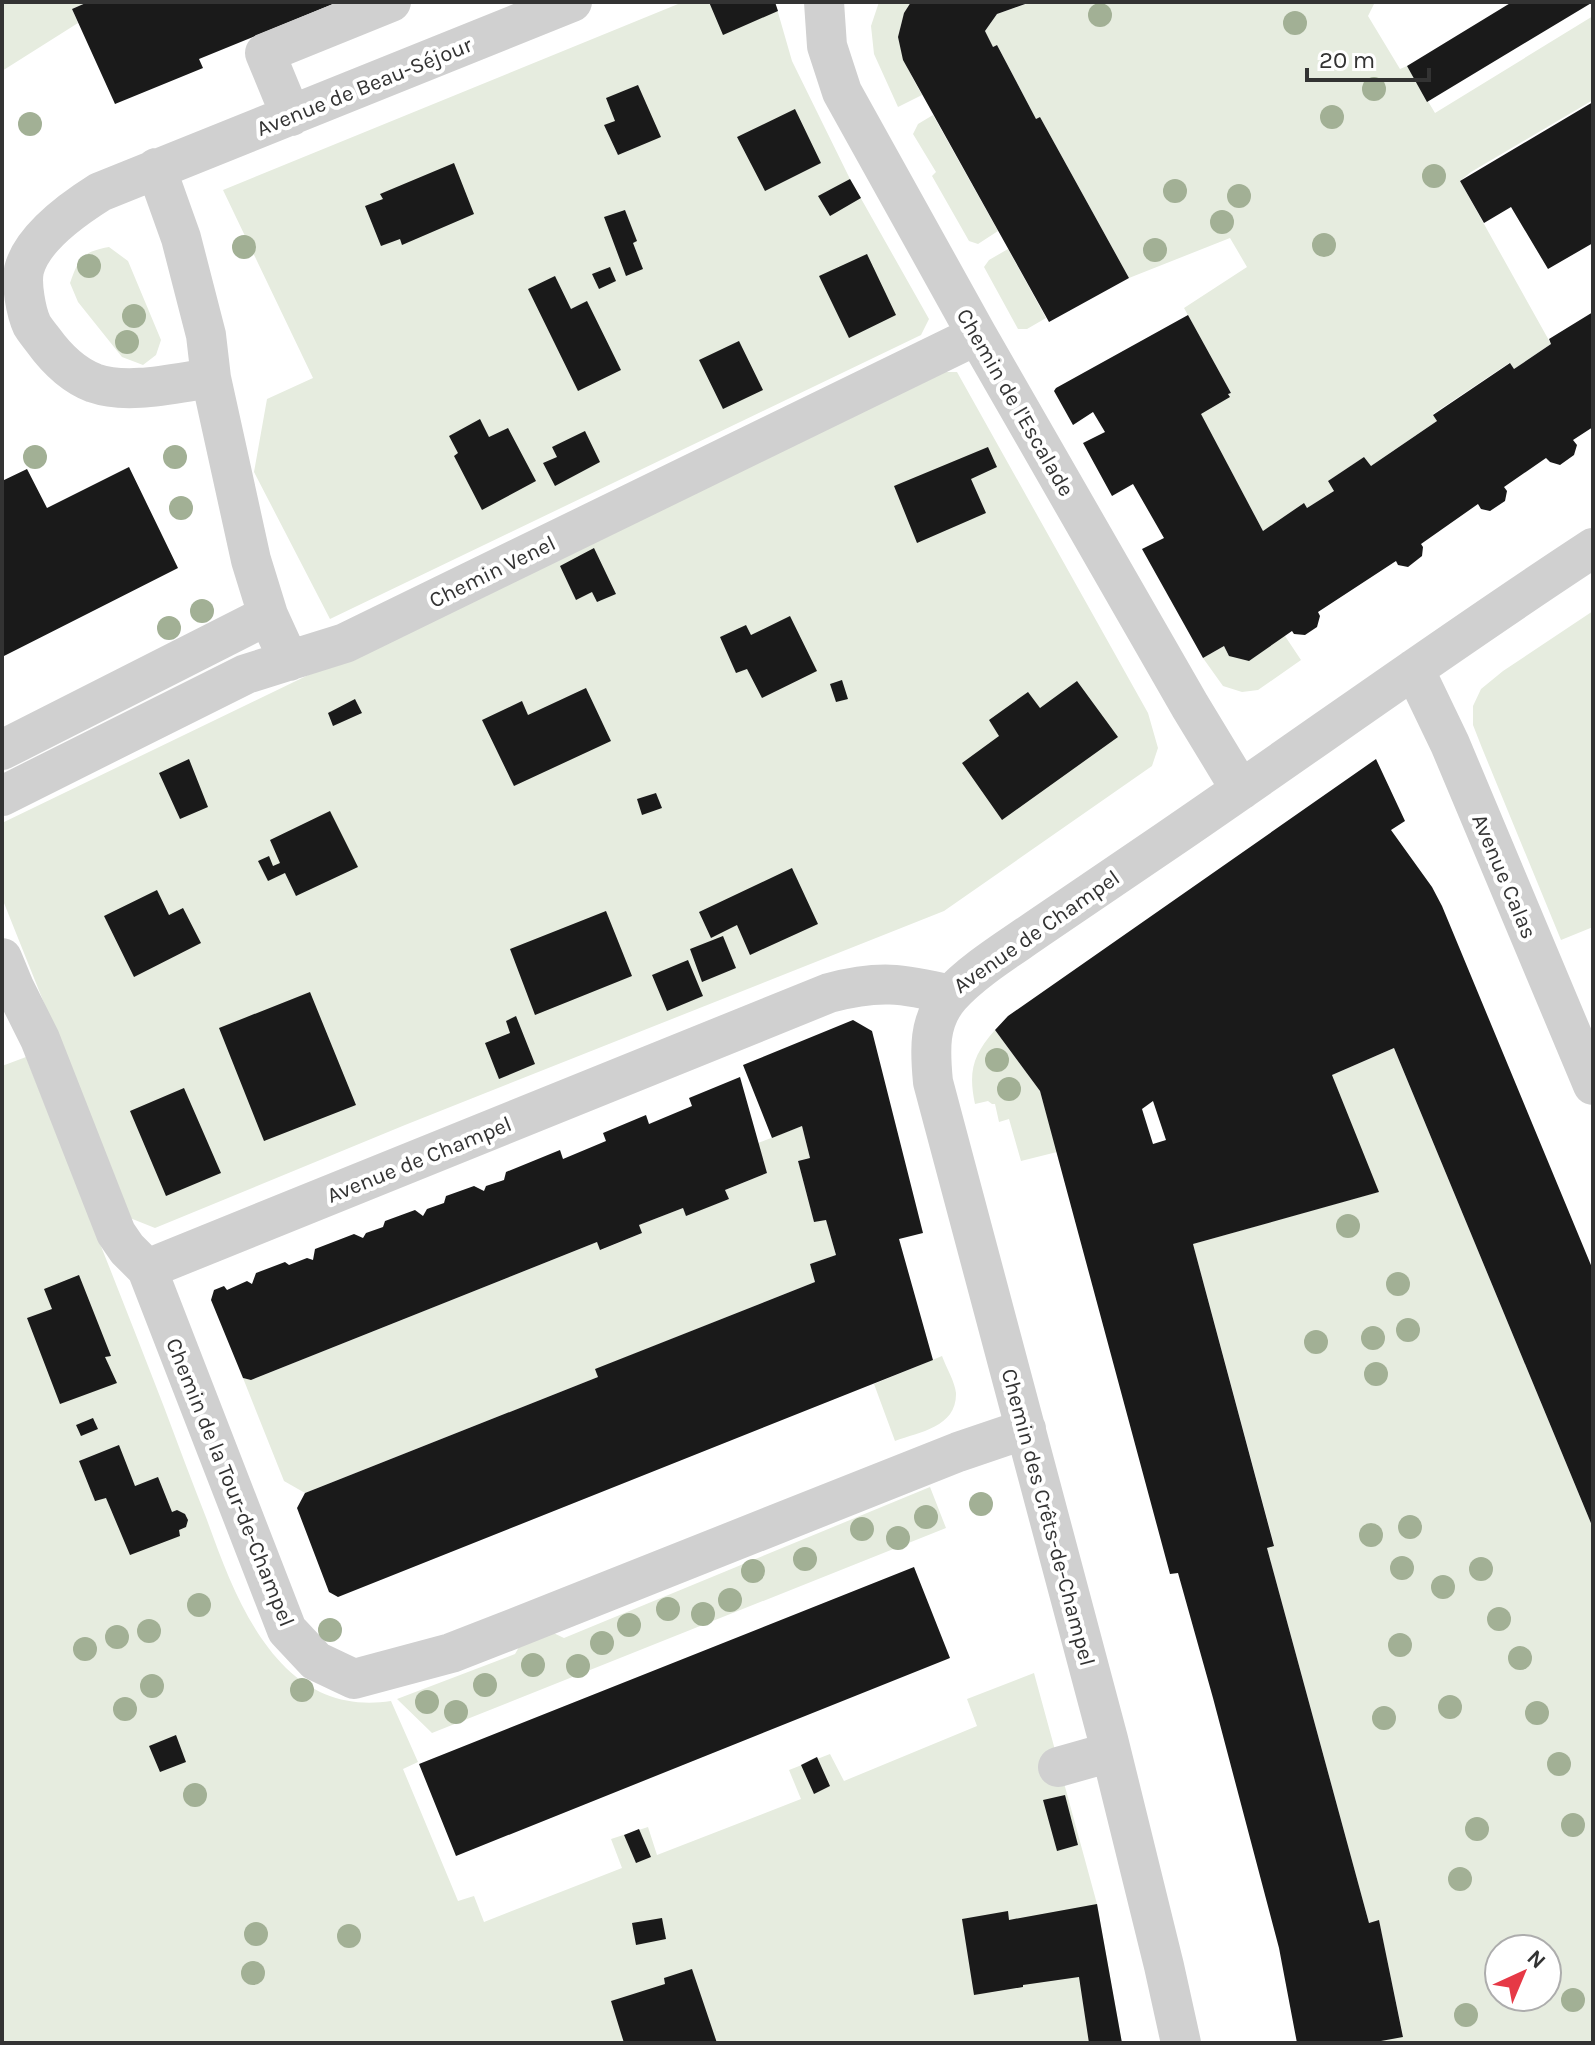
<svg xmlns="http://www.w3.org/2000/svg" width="1595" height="2045" viewBox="0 0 1595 2045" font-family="Karla,sans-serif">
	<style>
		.green { fill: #e6ecdf; fill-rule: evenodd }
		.building { fill: #1a1a1a; fill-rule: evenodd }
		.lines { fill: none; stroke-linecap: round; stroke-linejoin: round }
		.minor { stroke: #d0d0d0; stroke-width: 40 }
		.tree { fill: #a2b095 }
		.labels { text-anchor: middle; stroke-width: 8; stroke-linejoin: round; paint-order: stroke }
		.street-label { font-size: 22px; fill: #333; stroke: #fff }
	</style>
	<rect width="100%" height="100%" fill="#fff"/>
	<path class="green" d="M2 2H88L72 9 78 23 2 71Z
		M683 2H775L792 61 850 179 929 319 921 335 330 619 254 472 267 399 313 378 223 190Z
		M879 2H911C888 38 904 62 922 95L898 107 874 54 871 26Z
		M1032 2H1375L1368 16 1400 69 1407 66 1435 113 1593 16V100L1471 172 1460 181 1551 344 1514 369 1509 363 1433 414 1437 421 1371 466 1364 457 1328 481 1334 491 1307 508 1303 504 1263 531 1200 413 1231 393 1184 308 1247 267 1230 238 1129 278 1040 117 1036 119 997 45 993 47 985 31 997 14Z
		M933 115 998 231 978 244 969 241 932 176 936 172 913 134 918 124Z
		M109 247 128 261 161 340 156 355 143 365 122 357 78 302 70 283C79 258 82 252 109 247Z
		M1008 249 1046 318 1027 329H1018L984 267 989 260Z
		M939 372H957L1148 713 1158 748 1152 766 944 911 405 1125 155 1228 130 1218 2 898V823L546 560Z
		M1593 611V927L1561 940 1482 748 1473 725V706L1481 689 1503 671Z
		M1285 636 1301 660 1258 690 1242 692 1223 686 1203 658 1224 646 1229 656Z
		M995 1030 1040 1091 1057 1152 1021 1161 1009 1119 999 1122 995 1104H992L988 1101 975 1104C968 1071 973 1055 995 1030Z
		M1394 1048 1593 1528V2043H1370L1403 2036 1379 1921 1369 1923 1267 1548 1274 1545 1193 1244 1378 1192 1332 1075ZM1499 1949H1547V1997H1499Z
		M26 1057C72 1174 119 1290 164 1407 178 1444 192 1482 207 1520 225 1570 247 1630 286 1668 316 1697 351 1707 391 1701L418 1762 403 1769 458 1901 474 1896 484 1922 622 1868 611 1839 648 1827 657 1855 801 1799 789 1770 830 1754 844 1781 977 1726 967 1699 1034 1673 1097 1904 1122 2043H2V1066Z
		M802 1126 810 1158 798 1161 814 1221 826 1220 836 1255 810 1264 815 1282 596 1369 598 1377 305 1493 284 1481 243 1378 251 1380 597 1242 601 1250 642 1233 639 1225 683 1208 686 1215 729 1199 725 1190 767 1173 758 1143Z
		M942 1356C946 1367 955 1382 956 1393 957 1427 920 1432 895 1441L874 1384Z
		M930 1487 946 1528 432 1733 397 1699 515 1654 527 1633 543 1628 564 1638Z"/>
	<path class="building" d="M88 2H338L199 59 203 68 115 104 72 9Z
		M709 2H775L778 11 723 35Z
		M911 2H1031L997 14 985 31 993 47 997 45 1036 119 1040 117 1129 278 1049 322 903 60 898 37 904 13Z
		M1512 2H1593L1427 102 1407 66Z
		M638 85 661 137 618 155 604 125 615 121 606 98Z
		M1593 102V243L1548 269 1511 207 1484 223 1460 181Z
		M795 109 821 163 765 191 737 137Z
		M454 163 474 214 402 245 400 239 381 246 365 206 383 199 380 194Z
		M850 179 861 198 830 216 818 196Z
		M625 210 637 241 633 243 643 269 626 276 604 217Z
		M867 254 896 315 849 338 819 276Z
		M610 267 616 281 599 289 592 274Z
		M555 276 571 309 587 301 621 370 578 391 528 289Z
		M1593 312V427L1573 440 1577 445 1574 455 1560 465 1550 462 1546 458 1504 487 1507 491 1505 501 1490 511 1481 509 1478 504 1421 544 1423 547 1422 556 1408 567 1398 565 1396 561 1318 612 1320 616 1317 627 1305 635 1294 634 1292 631 1249 661 1229 656 1224 646 1203 658 1142 549 1164 538 1133 484 1112 496 1083 443 1105 432 1093 412 1073 425 1054 391 1056 388 1188 315 1231 393 1228 394 1230 397 1201 414 1263 531 1304 503 1307 508 1334 491 1328 481 1364 457 1371 466 1437 421 1433 415 1510 363 1514 369 1551 344 1549 339Z
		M739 341 763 390 723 409 699 360Z
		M480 419 489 437 508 428 536 481 482 510 454 456 458 453 449 436Z
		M585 431 600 462 555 486 543 463 557 457 552 447Z
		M988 447 997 467 971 479 986 513 917 543 894 486Z
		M129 467 178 568 2 657V481L27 469 47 508Z
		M594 548 616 594 597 602 592 592 576 600 560 566Z
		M790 616 817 671 762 698 747 669 736 673 720 637 746 625 751 635Z
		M842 680 848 699 836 702 830 684Z
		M1077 681 1118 737 1002 820 962 763 999 736 989 720 1028 692 1040 708Z
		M586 688 611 741 514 786 482 720 522 701 528 715Z
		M355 699 362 713 333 726 328 713Z
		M189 759 208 807 180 819 159 773Z
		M1376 759 1405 821 1391 830 1432 887 1442 906 1593 1270V1528L1394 1048 1332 1075 1379 1192 1193 1244 1274 1546 1267 1548 1369 1923 1379 1920 1403 2037 1370 2043H1297L1279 1948 1213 1698 1178 1573 1170 1574 1040 1091 995 1030 1008 1016ZM1153 1101 1166 1140 1153 1144 1142 1109Z
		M656 793 662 808 642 815 637 799Z
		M330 811 358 867 296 896 285 873 268 881 258 861 269 856 273 866 280 863 270 840Z
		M792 868 818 924 750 955 737 925 711 938 699 912Z
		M157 890 169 915 183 908 201 943 134 977 104 916Z
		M606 911 632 976 535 1015 510 949Z
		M723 936 736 968 702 982 690 949Z
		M688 960 703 996 667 1011 652 975Z
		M310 992 356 1105 264 1141 219 1028Z
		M516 1016 535 1064 499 1079 485 1043 510 1033 506 1021Z
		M853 1020 872 1031 923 1233 899 1239 933 1360 338 1597 329 1592 297 1508 305 1493 598 1377 595 1369 815 1282 810 1264 836 1255 826 1220 814 1222 798 1161 810 1158 802 1126 772 1138 743 1065Z
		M740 1077 767 1173 725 1190 729 1199 686 1216 683 1208 639 1225 642 1233 600 1250 597 1242 251 1380 243 1378 211 1300 214 1290 224 1286 227 1290 247 1281 252 1284 256 1273 285 1262 289 1265 307 1258 313 1260 315 1249 354 1234 363 1238 366 1233 383 1227 385 1221 415 1210 423 1216 427 1209 444 1203 446 1196 474 1186 484 1191 486 1186 504 1180 506 1172 560 1150 563 1159 606 1141 603 1133 646 1115 649 1124 692 1106 689 1098Z
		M184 1088 221 1173 166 1196 130 1111Z
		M79 1275 111 1356 105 1357 117 1383 60 1404 27 1318 52 1309 44 1289Z
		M93 1418 98 1429 81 1436 76 1425Z
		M119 1445 135 1486 158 1477 172 1512 177 1510 185 1514 188 1520 186 1527 179 1530 180 1536 130 1555 106 1498 95 1501 79 1461Z
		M914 1567 950 1658 456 1856 419 1764Z
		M176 1735 186 1762 160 1772 149 1746Z
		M817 1757 830 1786 814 1794 801 1765Z
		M1065 1795 1078 1845 1057 1851 1043 1800Z
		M639 1829 651 1857 636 1863 624 1835Z
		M1097 1904 1122 2043H1089L1079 1977 1023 1985V1987L974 1995 962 1919 1008 1911 1009 1920Z
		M662 1918 666 1939 636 1945 632 1923Z
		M692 1969 717 2043H624L611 2001 665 1984 664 1978Z"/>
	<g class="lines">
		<path class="minor" d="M824 2 827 46 842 92 977 335 1190 706 1241 790
			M291 116 265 53 391 2
			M156 168 181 238 206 335 211 378 251 560 268 615 289 661
			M211 378C175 383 128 395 94 383 73 375 56 358 43 340 39 335 35 330 32 325 26 312 21 284 24 270 32 238 73 209 100 192L572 2
			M1414 669 1450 744 1593 1085
			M2 750 268 615
			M2 796 246 674 345 643 977 335
			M2 958 14 987 40 1039 116 1233 127 1249 147 1269 287 1630 316 1661 354 1679 451 1653 505 1632 958 1452 1026 1429
			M147 1269 829 993C878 980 902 983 951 995
			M1058 1767 1111 1752
			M1181 2043 1164 1966 1108 1739 933 1082C930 1051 928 1021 950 996 972 971 1010 948 1037 929 1080 900 1124 870 1168 840 1310 743 1449 642 1593 548"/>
	</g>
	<g class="tree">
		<circle cx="1100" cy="15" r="12"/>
		<circle cx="1295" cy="23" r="12"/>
		<circle cx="1374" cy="89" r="12"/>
		<circle cx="1332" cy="117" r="12"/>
		<circle cx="30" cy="124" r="12"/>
		<circle cx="1434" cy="176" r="12"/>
		<circle cx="1175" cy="191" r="12"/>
		<circle cx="1239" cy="196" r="12"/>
		<circle cx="1222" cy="222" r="12"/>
		<circle cx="1324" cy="245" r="12"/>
		<circle cx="244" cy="247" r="12"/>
		<circle cx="1155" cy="250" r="12"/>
		<circle cx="89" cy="266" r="12"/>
		<circle cx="134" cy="316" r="12"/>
		<circle cx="127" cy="342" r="12"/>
		<circle cx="35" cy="457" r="12"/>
		<circle cx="175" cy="457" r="12"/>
		<circle cx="181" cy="508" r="12"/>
		<circle cx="202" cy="611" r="12"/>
		<circle cx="169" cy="628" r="12"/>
		<circle cx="997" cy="1060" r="12"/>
		<circle cx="1009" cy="1089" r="12"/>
		<circle cx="1348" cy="1226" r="12"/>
		<circle cx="1398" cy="1284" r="12"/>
		<circle cx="1408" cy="1330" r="12"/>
		<circle cx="1373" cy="1338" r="12"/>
		<circle cx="1316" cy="1342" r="12"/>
		<circle cx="1376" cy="1374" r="12"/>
		<circle cx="981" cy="1504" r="12"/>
		<circle cx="926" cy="1517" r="12"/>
		<circle cx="1410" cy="1527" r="12"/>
		<circle cx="862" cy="1529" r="12"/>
		<circle cx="1371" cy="1535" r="12"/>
		<circle cx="898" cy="1538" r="12"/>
		<circle cx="805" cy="1559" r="12"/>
		<circle cx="1402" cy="1568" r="12"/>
		<circle cx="1481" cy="1569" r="12"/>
		<circle cx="753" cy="1571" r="12"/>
		<circle cx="1443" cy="1587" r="12"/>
		<circle cx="730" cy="1600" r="12"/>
		<circle cx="199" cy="1605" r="12"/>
		<circle cx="668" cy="1609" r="12"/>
		<circle cx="703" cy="1614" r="12"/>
		<circle cx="1499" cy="1619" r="12"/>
		<circle cx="629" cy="1625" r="12"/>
		<circle cx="330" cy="1630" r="12"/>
		<circle cx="149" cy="1631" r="12"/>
		<circle cx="117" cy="1637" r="12"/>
		<circle cx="602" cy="1643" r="12"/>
		<circle cx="1400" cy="1645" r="12"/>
		<circle cx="85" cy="1649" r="12"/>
		<circle cx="1520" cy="1658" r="12"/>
		<circle cx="533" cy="1665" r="12"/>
		<circle cx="578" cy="1666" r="12"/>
		<circle cx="485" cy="1685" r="12"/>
		<circle cx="152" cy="1686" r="12"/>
		<circle cx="302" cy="1690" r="12"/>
		<circle cx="427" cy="1702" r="12"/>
		<circle cx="1450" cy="1707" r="12"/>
		<circle cx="125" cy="1709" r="12"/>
		<circle cx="456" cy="1712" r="12"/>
		<circle cx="1537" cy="1713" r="12"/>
		<circle cx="1384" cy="1718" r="12"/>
		<circle cx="1559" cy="1764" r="12"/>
		<circle cx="195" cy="1795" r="12"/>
		<circle cx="1573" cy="1825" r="12"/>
		<circle cx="1477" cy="1829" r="12"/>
		<circle cx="1460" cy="1879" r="12"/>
		<circle cx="256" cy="1934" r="12"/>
		<circle cx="349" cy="1936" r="12"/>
		<circle cx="253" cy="1973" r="12"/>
		<circle cx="1573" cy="2000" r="12"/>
		<circle cx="1466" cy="2015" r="12"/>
	</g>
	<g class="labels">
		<g class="street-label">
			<text transform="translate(364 86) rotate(-22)" y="8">Avenue de Beau-Séjour</text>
			<text transform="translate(1016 402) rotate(60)" y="8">Chemin de l'Escalade</text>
			<text transform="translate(492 571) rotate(-26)" y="8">Chemin Venel</text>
			<text transform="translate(1505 876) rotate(67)" y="8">Avenue Calas</text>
			<text transform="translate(1036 931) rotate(-35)" y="8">Avenue de Champel</text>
			<text transform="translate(419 1159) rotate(-22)" y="8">Avenue de Champel</text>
			<text transform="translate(231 1482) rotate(68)" y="8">Chemin de la Tour-de-Champel</text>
			<text transform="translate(1049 1517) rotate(75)" y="8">Chemin des Crêts-de-Champel</text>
		</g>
	</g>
	<rect width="1595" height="2045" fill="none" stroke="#333333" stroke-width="8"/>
	<g transform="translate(1523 1973) rotate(44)"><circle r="38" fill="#ffffff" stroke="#adadad" stroke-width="2"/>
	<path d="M0-6L14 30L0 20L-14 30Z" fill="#e63946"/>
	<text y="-12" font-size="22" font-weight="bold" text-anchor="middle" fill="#333333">N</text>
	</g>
	<path d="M1307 68v12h122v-12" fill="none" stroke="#333333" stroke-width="4"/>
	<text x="1319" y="68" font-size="24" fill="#333333" stroke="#ffffff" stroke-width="6" paint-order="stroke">20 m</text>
</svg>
